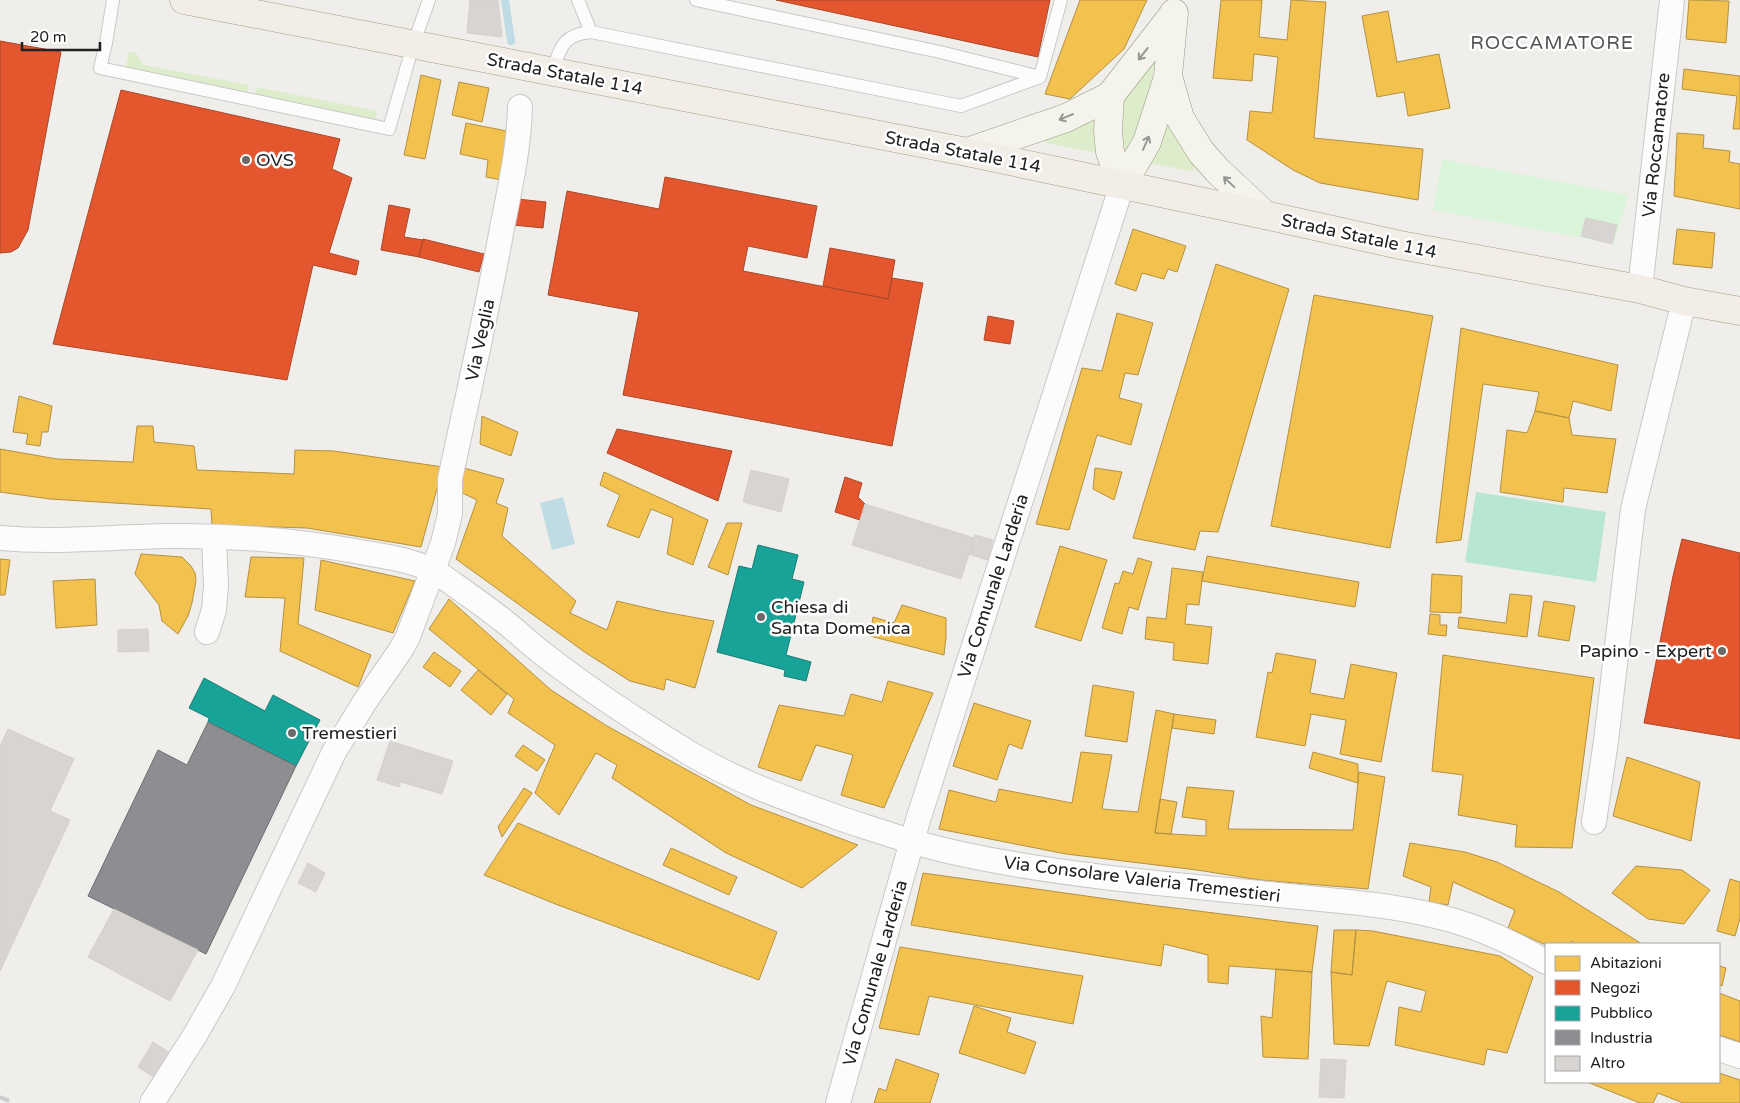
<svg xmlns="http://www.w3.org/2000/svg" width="1740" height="1103" viewBox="0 0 1740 1103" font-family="'Varela Round',sans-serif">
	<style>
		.grass { fill: #ddeccb }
		.park { fill: #daf5da }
		.pitch { fill: #b7e6d2 }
		.water { fill: #bfdbe3 }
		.homes { fill: #f2c14e; stroke: #b49141 }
		.shops { fill: #e4572e; stroke: #aa472a }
		.public { fill: #17a398; stroke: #1a7c75 }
		.industry { fill: #8d8d92; stroke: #6d6d70 }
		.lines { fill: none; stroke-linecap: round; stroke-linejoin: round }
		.stream { stroke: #bfdbe3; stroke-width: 8 }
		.building { fill: #d7d4d2; stroke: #d3d0cc }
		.lane-casing { stroke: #c9c8c7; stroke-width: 14 }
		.street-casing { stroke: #c9c8c7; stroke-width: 26 }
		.secondary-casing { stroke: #999a82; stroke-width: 29 }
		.primary-casing { stroke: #a79c86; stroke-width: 29 }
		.lane { stroke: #fdfcfc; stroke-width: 12 }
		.street { stroke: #fdfcfc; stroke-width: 24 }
		.secondary { stroke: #f4f4ed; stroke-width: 28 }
		.primary { stroke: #f3ede7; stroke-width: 28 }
		.rail { stroke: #ccc; stroke-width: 4; stroke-dasharray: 10 10; stroke-linecap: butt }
		.oneway { stroke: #969692 }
		.poi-dot { fill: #6a6968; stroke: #fff; stroke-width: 2 }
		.labels { text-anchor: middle; stroke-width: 5; stroke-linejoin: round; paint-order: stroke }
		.street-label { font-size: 18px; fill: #222; stroke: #fff }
		.poi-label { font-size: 18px; fill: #222; stroke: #fff; text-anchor: start }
		.neighbourhood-label { font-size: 19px; letter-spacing: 1px; fill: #555; stroke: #fff }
	</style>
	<rect width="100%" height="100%" fill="#f0eeeb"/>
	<path class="grass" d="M129 52 136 53 144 65 249 85 246 96 125 71Z
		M1153 59 1155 64 1144 114 1129 150 1124 151 1121 147 1122 101Z
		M257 87 377 111 374 123 254 97Z
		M1096 110 1097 153 1046 143 1044 140 1045 137Z
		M1166 120 1194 165V170L1190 171 1150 163Z"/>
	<path class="park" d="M1442 159 1628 195 1614 244 1433 210Z"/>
	<path class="pitch" d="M1476 492 1606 512 1596 582 1465 562Z"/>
	<path class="water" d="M563 497 575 544 552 550 540 503Z"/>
	<path class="homes" d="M1080 0H1147L1124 49 1070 99 1045 94Z
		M1221 0H1262L1259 37 1287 40 1291 0 1326 2 1314 138 1423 149 1418 200 1320 183 1293 170 1247 140 1250 111 1272 113 1278 57 1254 54 1252 81 1213 78Z
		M1689 0 1729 1 1726 43 1686 39Z
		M1388 11 1397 62 1439 54 1450 108 1408 116 1404 92 1377 97 1362 16Z
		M1684 69 1740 76V129H1733L1737 96 1682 89Z
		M421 75 441 80 425 159 404 155Z
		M459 82 489 88 482 122 452 115Z
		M466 123 512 132 502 180 486 177 488 160 460 154Z
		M1677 133 1704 135 1703 148 1730 151 1729 162 1740 164V209L1674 196Z
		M1133 229 1186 246 1177 272 1168 269 1164 279 1142 273 1136 291 1115 284Z
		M1677 229 1715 233 1712 268 1673 264Z
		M1216 264 1289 289 1218 532 1200 531 1195 550 1133 538Z
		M1314 295 1433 316 1390 548 1271 526Z
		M1117 313 1153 323 1138 375 1125 373 1119 398 1142 404 1131 445 1097 435 1069 530 1036 524 1082 368 1102 371Z
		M1461 328 1618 365 1611 411 1573 401 1569 418 1535 411 1539 392 1483 384 1461 540 1436 543Z
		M19 396 52 406 48 432H42L40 446 26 444 28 434 13 432Z
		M1535 411 1569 418 1572 435 1616 439 1607 493 1564 488 1563 502 1500 492 1507 430 1527 433Z
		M482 416 518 432 511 456 480 444Z
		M137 426H153L154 442 194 446 197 470 294 474 295 450 334 451 443 467 421 547 307 528 212 525 211 509 50 499 0 492V449L57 459 133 462Z
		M464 468 504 479 496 503 508 508 502 536 576 601 570 613 607 630 617 601 664 612 714 621 695 688 666 679 664 690 630 681 586 653 456 559 477 500 458 491Z
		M1095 468 1122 472 1114 500 1093 489Z
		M604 472 708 520 693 565 667 554 673 518 651 509 639 538 607 526 620 495 600 485Z
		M727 523H742L728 575 708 567Z
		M1060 546 1107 560 1081 641 1035 627Z
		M141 554 182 557 191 566 195 573 196 581 192 603 188 616 178 634 162 621 159 605 135 574Z
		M1207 556 1359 582 1355 607 1202 581Z
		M251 557 304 558 298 624 371 655 358 687 280 651 285 598 245 597Z
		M1138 558 1152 562 1138 610 1129 607 1122 634 1102 628 1115 583 1119 584 1123 571 1133 574Z
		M0 559 10 560 5 595H0Z
		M321 560 415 581 393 633 315 610Z
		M1172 568 1203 572 1199 605 1187 604 1185 624 1212 627 1208 664 1173 660 1174 643 1145 639 1147 617 1166 619Z
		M1432 574 1462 576 1461 613 1430 612Z
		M95 579 97 625 56 628 53 581Z
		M1510 594 1532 596 1527 637 1458 628 1459 617 1506 623Z
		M449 599 551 690 607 726 751 805 858 845 802 888 726 853 612 778 617 765 596 753 559 815 535 793 555 745 508 713 514 699 429 629Z
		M1544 601 1575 606 1569 641 1538 636Z
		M902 605 946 618V637L944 655 870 636 873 617 894 623Z
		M1430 614 1440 615V625H1447L1446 636 1428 634Z
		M434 652 461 671 450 687 423 667Z
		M1276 653 1316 660 1310 693 1344 699 1351 664 1397 673 1381 762 1340 754 1346 720 1311 714 1305 746 1256 737 1268 672 1272 673Z
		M1443 655 1594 678 1572 848 1515 847 1517 825 1458 815 1463 775 1432 771Z
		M478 670 507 694 491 715 461 690Z
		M888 681 933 693 884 808 841 795 853 755 816 745 801 781 758 767 779 705 844 716 851 694 882 702Z
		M1093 685 1134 692 1127 742 1085 736Z
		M974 703 1031 721 1022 749 1009 744 997 780 953 766Z
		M1156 710 1174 714 1155 833 1206 836V820L1182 817 1187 787 1234 791 1228 829 1353 830 1359 772 1385 777 1368 889 1260 880 1197 870 1066 854 939 829 949 790 996 802 999 789 1072 803 1081 752 1112 755 1102 809 1138 812Z
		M1174 714 1216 720 1214 734 1172 728Z
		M523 745 545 760 537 771 515 756Z
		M1313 752 1358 764V783L1309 768Z
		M1627 757 1700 782 1691 841 1613 816Z
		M524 788 532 793 502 837 498 827Z
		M1160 799 1177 802 1171 834 1155 833Z
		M518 823 777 932 759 980 558 905 484 875Z
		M1410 843 1465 852 1497 862 1559 892 1642 944H1576L1571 941 1570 944 1546 945 1508 928 1515 910 1453 882 1448 905 1429 902 1431 887 1403 876Z
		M671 848 737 877 729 895 663 865Z
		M1636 866 1682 870 1710 890 1684 924 1648 919 1612 893Z
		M923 873 1150 905 1318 926 1312 972 1229 966 1228 984 1208 982V955L1164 944 1161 966 911 925Z
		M1730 879 1740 882V918L1735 936 1717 931Z
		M1334 930H1356L1352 975 1331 972Z
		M1356 930 1373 931 1500 956 1533 977 1507 1053 1487 1049 1484 1065 1395 1045 1399 1007 1421 1012 1426 991 1387 981 1369 1046 1334 1044 1331 972 1352 975Z
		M900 947 1083 976 1073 1024 929 996 919 1035 879 1028Z
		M1719 966 1726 968 1722 986 1719 985Z
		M1276 969 1312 972 1308 1059 1263 1057 1261 1016 1272 1018Z
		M1719 993 1740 1001V1042L1719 1035Z
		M974 1006 1011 1018 1007 1032 1036 1042 1025 1074 959 1053Z
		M896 1059 939 1074 930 1103H874L879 1088 886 1091Z
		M1719 1073 1740 1080V1103H1683L1658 1093 1653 1103H1640L1587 1082H1719Z"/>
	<path class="shops" d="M776 0H1050L1038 57Z
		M0 41 61 52 28 230 18 248 11 252 0 253Z
		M121 90 340 139 332 169 352 178 329 253 359 261 356 275 313 265 287 380 53 344Z
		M665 177 817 206 807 258 748 246 743 271 888 299 892 278 923 283 892 446 623 395 639 312 548 295 567 191 659 209Z
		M517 199 546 202 543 228 513 225Z
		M389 205 410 209 404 237 423 240 419 257 381 250Z
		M423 239 484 254 479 272 419 257Z
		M830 248 895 260 888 299 823 286Z
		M988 316 1014 321 1010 344 984 340Z
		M617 429 732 451 718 501 607 453Z
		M845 477 862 483 858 497 865 504 860 520 835 512Z
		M1682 539 1740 553V739L1644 723 1673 576Z"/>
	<path class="public" d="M758 545 798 555 792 579 804 582 786 655 811 662 806 681 784 676 785 670 717 652 739 566 752 569Z
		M204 678 265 711 273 695 320 720 296 766 208 722 209 718 189 708Z"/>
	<path class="industry" d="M208 722 296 766 206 954 88 896 158 750 187 765Z"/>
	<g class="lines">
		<path class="stream" d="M505 0 511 41"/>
	</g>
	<path class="building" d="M470 0H498L502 37 467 33Z
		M1586 218 1617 225 1612 244 1581 236Z
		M751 470 789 479 781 512 743 502Z
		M865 504 974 538 961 579 852 545Z
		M975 535 993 540 987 560 969 554Z
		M148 629 149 651 118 652V630Z
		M8 729 74 759 50 811 70 820 0 971V746Z
		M390 741 453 761 442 794 401 782 399 787 377 780Z
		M308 863 325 873 316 892 298 883Z
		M114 909 198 950 170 1001 88 957Z
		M153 1042 170 1053 155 1078 138 1067Z
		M1321 1059 1346 1060 1344 1098 1319 1097Z"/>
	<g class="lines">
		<g class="lane-casing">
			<path id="lane" d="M113 0 106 43 100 68 389 129 413 45 429 0
				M578 0 591 32
				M696 0 940 52 1040 77
				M552 72C561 47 562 35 591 32L961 106 1040 77 1061 0"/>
		</g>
		<g class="street-casing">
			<path id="street" d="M1640 289 1672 0
				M0 538C57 543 110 537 167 536 232 535 291 540 355 551 385 557 416 559 442 576 463 591 485 606 505 622 518 632 529 643 542 653 589 690 640 723 691 754 740 783 792 801 845 820 885 833 925 847 966 855 1066 876 1168 884 1269 894 1325 900 1382 903 1436 916 1475 925 1512 942 1546 962
				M207 632 214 610 216 586 214 537
				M1594 822 1606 741 1633 509 1684 301
				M1719 1049 1740 1056
				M152 1103 195 1035 223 986 334 752 364 703 400 651 407 639 443 543 450 514V479C468 395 487 312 502 228 510 188 519 148 520 107
				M838 1103 918 820 1122 185"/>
		</g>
		<g class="secondary-casing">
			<path id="secondary" d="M1174 13 1168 76 1180 118 1201 152 1217 170 1265 215
				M1110 96 1108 131 1110 152 1122 185
				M967 152 1066 118 1110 96 1173 15
				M1122 185 1147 142 1168 77"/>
		</g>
		<g class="primary-casing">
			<path id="primary" d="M184 0 967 152 1265 215 1400 245 1640 289 1684 301 1740 311"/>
		</g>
		<use href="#lane" class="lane"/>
		<use href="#street" class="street"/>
		<use href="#secondary" class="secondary"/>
		<use href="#primary" class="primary"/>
		<path class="rail" d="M0 1097 14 1103"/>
	</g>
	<defs><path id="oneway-shaft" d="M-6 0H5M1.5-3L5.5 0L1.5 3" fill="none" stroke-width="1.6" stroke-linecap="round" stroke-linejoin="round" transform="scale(1.25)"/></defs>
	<g class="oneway">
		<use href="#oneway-shaft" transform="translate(1143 54) rotate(128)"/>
		<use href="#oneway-shaft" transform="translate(1066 117) rotate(157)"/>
		<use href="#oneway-shaft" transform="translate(1146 143) rotate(-66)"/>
		<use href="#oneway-shaft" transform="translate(1229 182) rotate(-137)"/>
	</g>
	<g class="poi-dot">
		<circle cx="246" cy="160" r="5"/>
		<circle cx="761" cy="617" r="5"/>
		<circle cx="1722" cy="651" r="5"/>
		<circle cx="292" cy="733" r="5"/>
	</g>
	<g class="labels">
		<g class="street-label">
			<text transform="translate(565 74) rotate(11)" y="6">Strada Statale 114</text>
			<text transform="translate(1656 145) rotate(-84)" y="6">Via Roccamatore</text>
			<text transform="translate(963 152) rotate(11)" y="6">Strada Statale 114</text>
			<text transform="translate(1359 236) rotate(12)" y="6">Strada Statale 114</text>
			<text transform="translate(480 340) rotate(-78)" y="6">Via Veglia</text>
			<text transform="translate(993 586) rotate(-72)" y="6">Via Comunale Larderia</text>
			<text transform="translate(1142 879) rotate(7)" y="6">Via Consolare Valeria Tremestieri</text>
			<text transform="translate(875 973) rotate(-74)" y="6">Via Comunale Larderia</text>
		</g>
		<g class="poi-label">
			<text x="256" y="166">OVS</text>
			<text x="771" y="613">Chiesa di<tspan x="771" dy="21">Santa Domenica</tspan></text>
			<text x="1712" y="657" text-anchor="end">Papino - Expert</text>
			<text x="302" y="739">Tremestieri</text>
		</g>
		<g class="neighbourhood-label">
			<text x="1552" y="49">ROCCAMATORE</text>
		</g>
	</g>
	<rect x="1545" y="943" width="175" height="140" fill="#ffffff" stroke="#a7a7a7"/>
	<rect x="1555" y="956" width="25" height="15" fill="#f2c14e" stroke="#a7a7a7"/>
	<text x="1590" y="968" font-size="15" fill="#222222">Abitazioni</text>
	<rect x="1555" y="980" width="25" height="15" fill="#e4572e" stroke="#a7a7a7"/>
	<text x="1590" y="993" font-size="15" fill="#222222">Negozi</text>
	<rect x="1555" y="1006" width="25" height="15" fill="#17a398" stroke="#a7a7a7"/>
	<text x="1590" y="1018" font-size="15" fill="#222222">Pubblico</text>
	<rect x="1555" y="1030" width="25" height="15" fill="#8d8d92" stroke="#a7a7a7"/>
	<text x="1590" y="1043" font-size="15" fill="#222222">Industria</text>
	<rect x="1555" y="1056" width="25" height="15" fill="#d7d4d2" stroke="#a7a7a7"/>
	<text x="1590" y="1068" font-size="15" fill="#222222">Altro</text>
	<path d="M22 42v8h78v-8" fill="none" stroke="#222222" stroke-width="2.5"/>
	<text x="30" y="42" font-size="15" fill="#222222" stroke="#ffffff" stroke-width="4" paint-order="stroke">20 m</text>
</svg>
